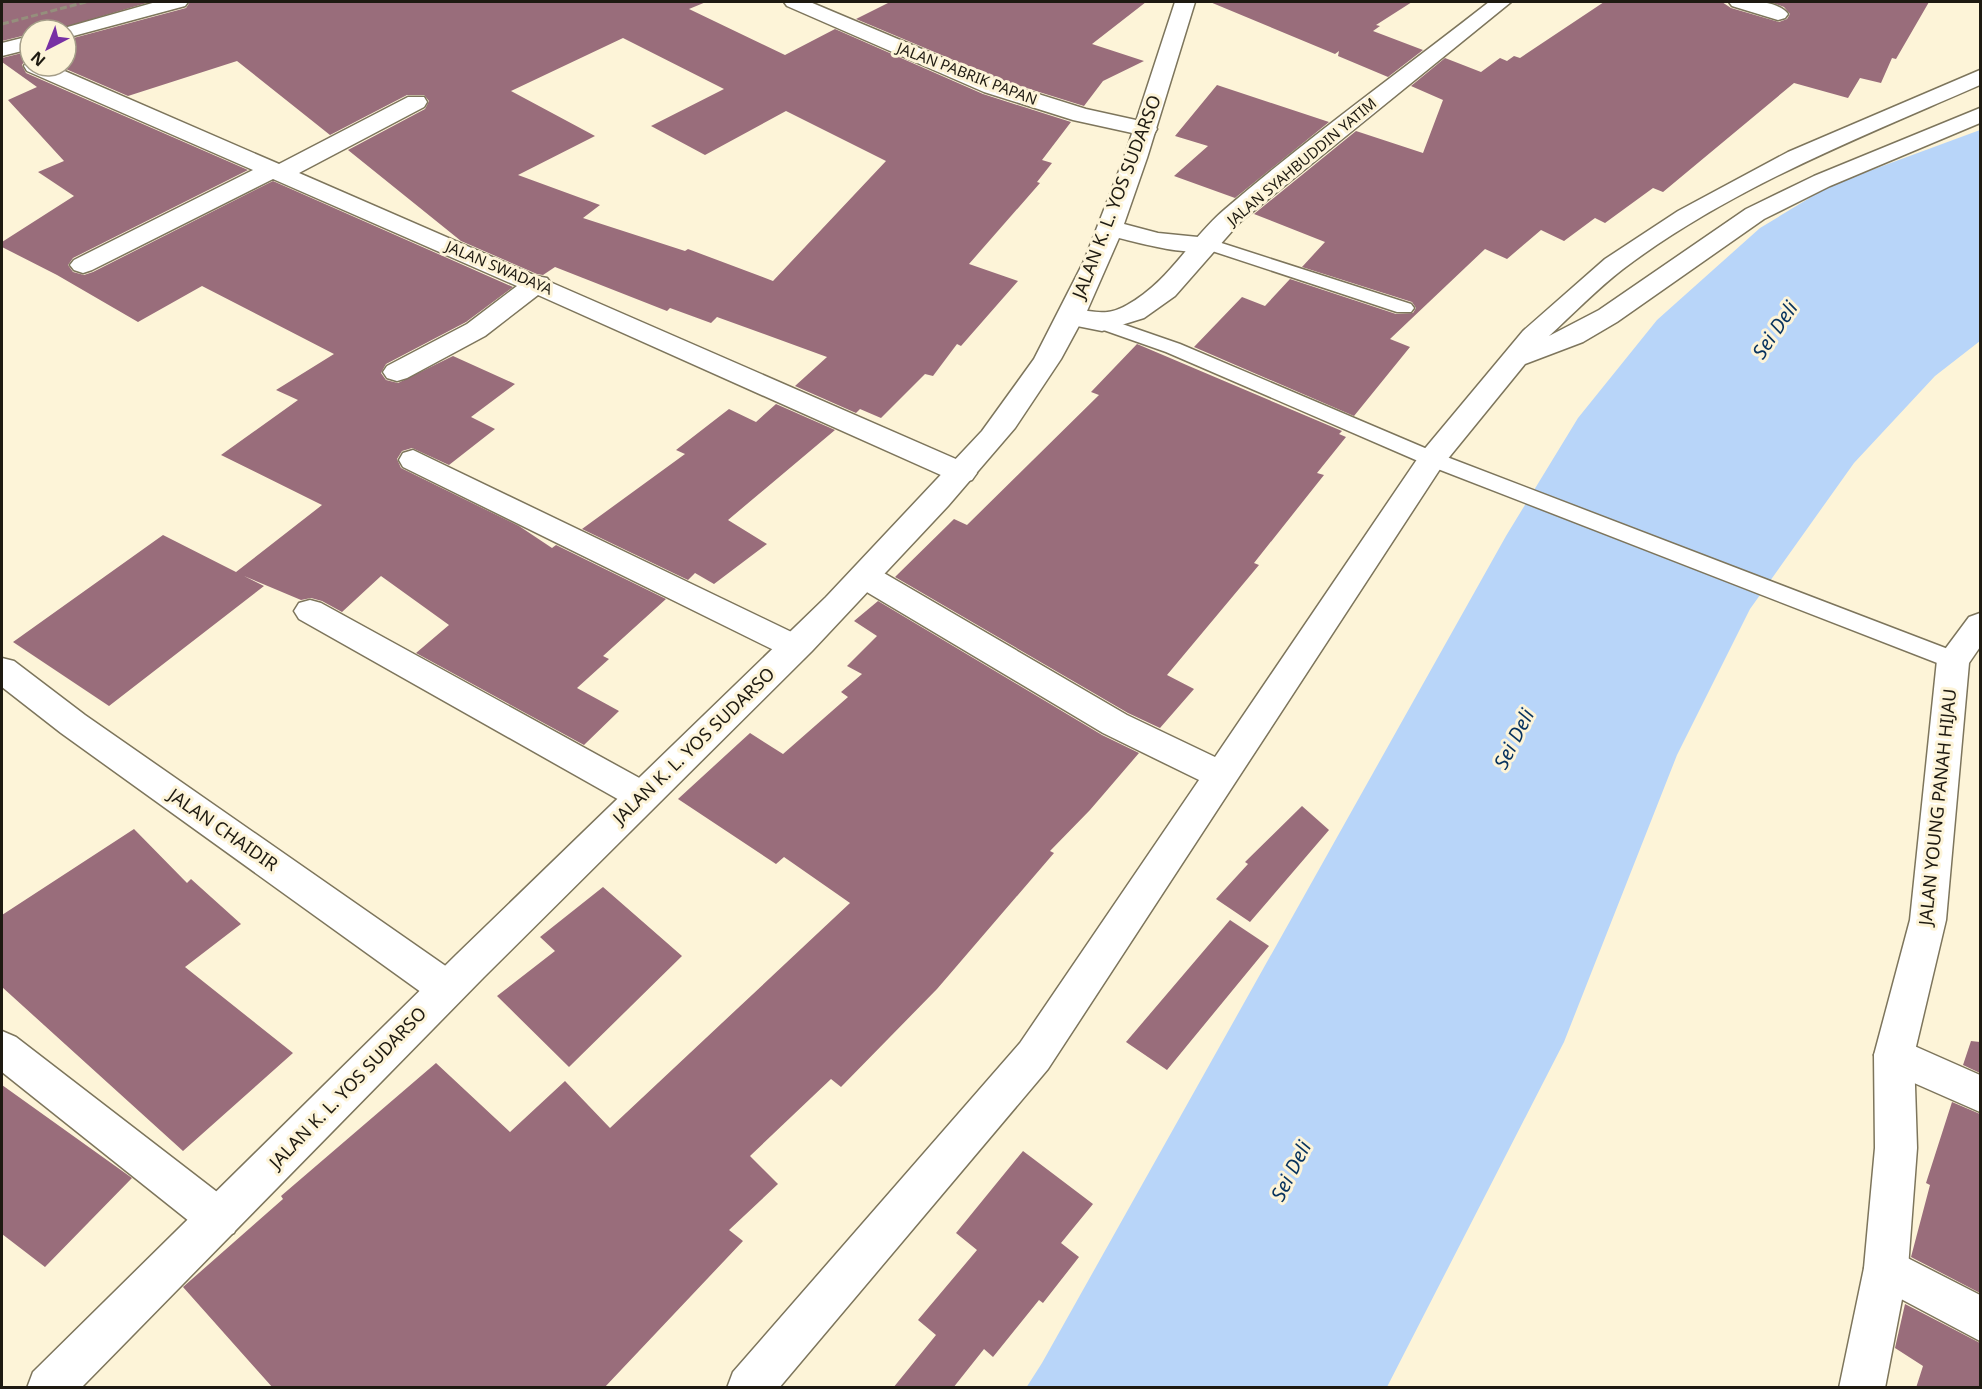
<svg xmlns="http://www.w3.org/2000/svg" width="1982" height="1389" viewBox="0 0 1982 1389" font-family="'Noto Sans',sans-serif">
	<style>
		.water { fill: #b8d5f9 }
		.building { fill: #996d7b; fill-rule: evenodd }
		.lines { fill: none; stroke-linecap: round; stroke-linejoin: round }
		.service-casing { stroke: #7d755c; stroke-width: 3 }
		.minor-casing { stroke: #7d755c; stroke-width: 3 }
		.tertiary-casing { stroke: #7d755c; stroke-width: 3 }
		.trunk-casing { stroke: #7d755c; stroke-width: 3 }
		.service { fill: #fff; fill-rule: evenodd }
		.minor { fill: #fff; fill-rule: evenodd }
		.tertiary { fill: #fff; fill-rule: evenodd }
		.trunk { fill: #fff; fill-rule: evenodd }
		.rail { stroke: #958f7c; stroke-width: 3; stroke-dasharray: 7 3; stroke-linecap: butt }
		.labels { text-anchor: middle; stroke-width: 6; stroke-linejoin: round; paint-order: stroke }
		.far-street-label { font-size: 15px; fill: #1e1a11; stroke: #fdf4d8 }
		.street-label { font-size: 18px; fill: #1e1a11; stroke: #fdf4d8 }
		.water-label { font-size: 20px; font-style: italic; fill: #07325d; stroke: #fdf4d8 }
	</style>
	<rect width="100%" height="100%" fill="#fdf4d8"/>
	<path class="water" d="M1980 130V341L1935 376 1854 463 1750 609 1677 755 1564 1042 1387 1387 1026 1388 1042 1363 1506 536 1578 418 1657 320 1760 228 1831 185Z"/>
	<path class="building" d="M2 2H150L55 30H30V34L2 41Z
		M190 2H706L689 9 785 55 835 29 983 94 1071 122 1042 160 1052 163 1037 182 1040 183 969 264 1018 281 961 346 957 344 933 376 925 374 881 418 860 409 856 413 795 386 827 357 717 317 711 323 670 308 667 311 555 267 543 275 537 274 461 241 348 150 425 109 429 101 424 95H407L330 135 237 61 128 96 59 66H66V40L186 8ZM623 38 724 89 651 126 705 155 786 111 886 161 773 281 688 249 685 251 583 218 600 205 518 175 595 136 511 91Z
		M890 2H1146L1092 44 1144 61 1103 81 1084 106 1001 80 856 19Z
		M1210 2H1412L1376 25 1380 26 1373 31 1423 50 1388 77 1338 56 1339 51 1335 54Z
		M1604 2H1722L1731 8 1779 22 1787 19 1790 14 1784 7 1770 2H1929L1896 59 1892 58 1881 83 1860 78 1848 98 1794 83 1663 192 1653 188 1605 223 1595 218 1564 241 1541 230 1507 259 1485 249 1390 339 1410 347 1354 416 1194 347 1242 297 1265 306 1290 279 1396 314 1413 313 1416 308 1412 302 1302 267 1325 242 1254 214 1356 131 1423 153 1443 100 1411 86 1445 58 1481 72 1500 58 1507 61 1514 56 1520 58Z
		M30 51V59L25 60 22 65 26 73 248 170 73 258 68 265 73 272 84 275 93 272 273 181 513 287 466 322 386 364 381 373 386 380 398 383 453 356 515 384 471 417 495 429 449 465 412 448 402 451 397 459 401 468 519 526 552 548 556 545 666 599 603 656 609 659 577 688 619 711 584 745 416 653 449 625 381 576 342 612 322 601 311 598 301 600 244 576 264 586 109 706 13 642 163 535 236 572 322 505 221 455 298 400 276 390 334 354 202 286 138 322 57 275 2 247V242L74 196 38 172 64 161 8 100 37 87 2 62V58Z
		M1217 85 1329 122 1235 198 1174 176 1208 146 1175 136Z
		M1137 344 1342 431 1339 434 1346 437 1317 473 1324 475 1254 563 1259 565 1167 675 1194 689 1160 728 1128 713 895 577 954 519 967 525 1099 395 1091 392Z
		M776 404 835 430 728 520 767 544 714 584 695 573 688 580 582 529 685 454 676 450 729 409 756 422Z
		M878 601 1102 735 1139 753 1090 810 1050 851 1054 853 937 989 841 1087 831 1079 750 1156 778 1184 729 1230 743 1241 604 1388H273L183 1287 283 1199 281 1196 436 1063 510 1132 565 1081 610 1128 850 903 784 857 776 864 678 799 750 733 783 754 848 697 841 692 862 674 847 666 877 636 854 621Z
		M1302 806 1329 830 1250 922 1216 899 1248 864 1245 862Z
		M134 829 187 883 191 879 241 924 185 967 293 1053 183 1151 2 987V915Z
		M603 887 682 956 569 1067 497 996 555 951 540 937Z
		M1230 920 1269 946 1167 1070 1126 1042Z
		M1971 1041 1980 1042V1073L1963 1065Z
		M2 1085 132 1178 45 1267 2 1234Z
		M1952 1102 1980 1114V1293L1911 1257 1930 1185 1926 1183Z
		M1023 1151 1093 1204 1061 1243 1079 1257 1043 1303 1039 1300 993 1357 984 1349 953 1388H893L936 1335 918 1320 977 1250 956 1233Z
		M1905 1304 1980 1343V1388H1916L1923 1366 1895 1348Z"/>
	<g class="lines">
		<g class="service-casing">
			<path id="service" d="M1209 239 1411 304 1414 308 1411 312H1397L1203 248 1200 244Z
				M1102 317 1180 344 1439 454 1961 654 1965 660 1961 666 1953 669 1945 666 1425 464 1166 352 1095 327 1092 323 1095 319Z"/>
		</g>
		<g class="minor-casing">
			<path id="minor" d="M156 2H188L185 6 66 38V30H57Z
				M784 2H810L1000 82 1086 109 1154 124 1157 129 1154 134 1146 136 1073 120 984 92 787 6Z
				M1489 2H1511L1240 222 1175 296 1144 318 1102 331 1062 323 1058 317 1062 311C1086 305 1100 321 1127 305 1169 282 1189 240 1224 210 1309 137 1401 71 1489 2Z
				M1729 2C1745 0 1778 0 1788 14L1785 18 1778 20 1732 6Z
				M30 36V49L2 56V43Z
				M27 61H30V66H53L279 164 408 97H424L427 102 424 107 299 173 536 276 547 278 550 282 972 466 977 473 972 480 962 483 952 480 538 295 485 336 407 378 397 381 387 378 383 372 387 366 467 324 517 286 273 179 92 270 83 273 74 270 70 265 74 260 253 170 27 71 24 66Z
				M1980 70V85C1859 138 1730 188 1623 269 1597 289 1573 314 1549 336L1599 310 1746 209 1814 176 1980 108V123L1830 186 1764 219 1617 322 1583 342 1525 364 1442 466 1048 1069 779 1388H727L733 1372 1020 1043 1199 780 1103 733 855 585 851 577 855 569 866 566 877 569 1127 715 1215 757 1422 452 1523 331 1605 259 1678 211 1788 152Z
				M413 450 806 639 811 647 806 655 795 659 784 655 403 467 399 460 403 453Z
				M310 600 321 603 654 786 659 796 654 806 642 810 630 806 299 619 294 611 299 603Z
				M2 1031 16 1037 234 1205 240 1219 234 1233 219 1239 204 1233 2 1072Z
				M1894 1037 1980 1075V1112L1880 1068 1874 1055 1880 1042Z
				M1886 1247 1980 1295V1341L1871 1283 1864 1268 1871 1253Z"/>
		</g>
		<g class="tertiary-casing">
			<path id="tertiary" d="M1980 613V647L1969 663 1946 920 1914 1055 1917 1148 1908 1268 1885 1388H1839L1864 1268 1875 1148 1874 1055 1910 920 1937 660 1969 617Z
				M2 658 14 661 85 715 460 976 465 988 460 1000 446 1005 432 1000 61 733 2 687Z"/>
		</g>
		<g class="trunk-casing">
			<path id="trunk" d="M1175 2H1195L1147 158 1124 224 1158 233 1218 239 1222 244 1218 249C1187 257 1149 245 1119 238L1087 311 1061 359 1015 428 948 506 812 651 484 977 81 1388H27L33 1372 457 954 826 597 982 431 1034 359 1084 261 1124 158Z"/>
		</g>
		<use href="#service" class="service"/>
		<use href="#minor" class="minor"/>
		<use href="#tertiary" class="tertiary"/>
		<use href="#trunk" class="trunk"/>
		<path class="rail" d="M2 24 86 2"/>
	</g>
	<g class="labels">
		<g class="far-street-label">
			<text transform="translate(967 74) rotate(21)" y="5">JALAN PABRIK PAPAN</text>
			<text transform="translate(1302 162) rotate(-40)" y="5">JALAN SYAHBUDDIN YATIM</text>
			<text transform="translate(499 268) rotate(23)" y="5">JALAN SWADAYA</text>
		</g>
		<g class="street-label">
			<text transform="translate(1117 197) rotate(-69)" y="6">JALAN K. L. YOS SUDARSO</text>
			<text transform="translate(694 746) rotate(-44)" y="6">JALAN K. L. YOS SUDARSO</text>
			<text transform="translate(1938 807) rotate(-84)" y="6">JALAN YOUNG PANAH HIJAU</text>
			<text transform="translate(223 830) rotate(35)" y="6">JALAN CHAIDIR</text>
			<text transform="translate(348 1088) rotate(-46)" y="6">JALAN K. L. YOS SUDARSO</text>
		</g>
		<g class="water-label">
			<text transform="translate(1775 330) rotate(-56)" y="7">Sei Deli</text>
			<text transform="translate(1514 739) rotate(-63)" y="7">Sei Deli</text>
			<text transform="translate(1291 1171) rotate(-63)" y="7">Sei Deli</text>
		</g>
	</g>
	<rect width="1982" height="1389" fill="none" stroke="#1e1a11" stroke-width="6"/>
	<g transform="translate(48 48) rotate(222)"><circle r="28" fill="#fdf4d8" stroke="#a49d88" stroke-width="1.5"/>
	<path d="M0-4.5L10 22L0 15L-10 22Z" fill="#7831a4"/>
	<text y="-9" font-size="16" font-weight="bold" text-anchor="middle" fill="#1e1a11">N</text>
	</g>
</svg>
